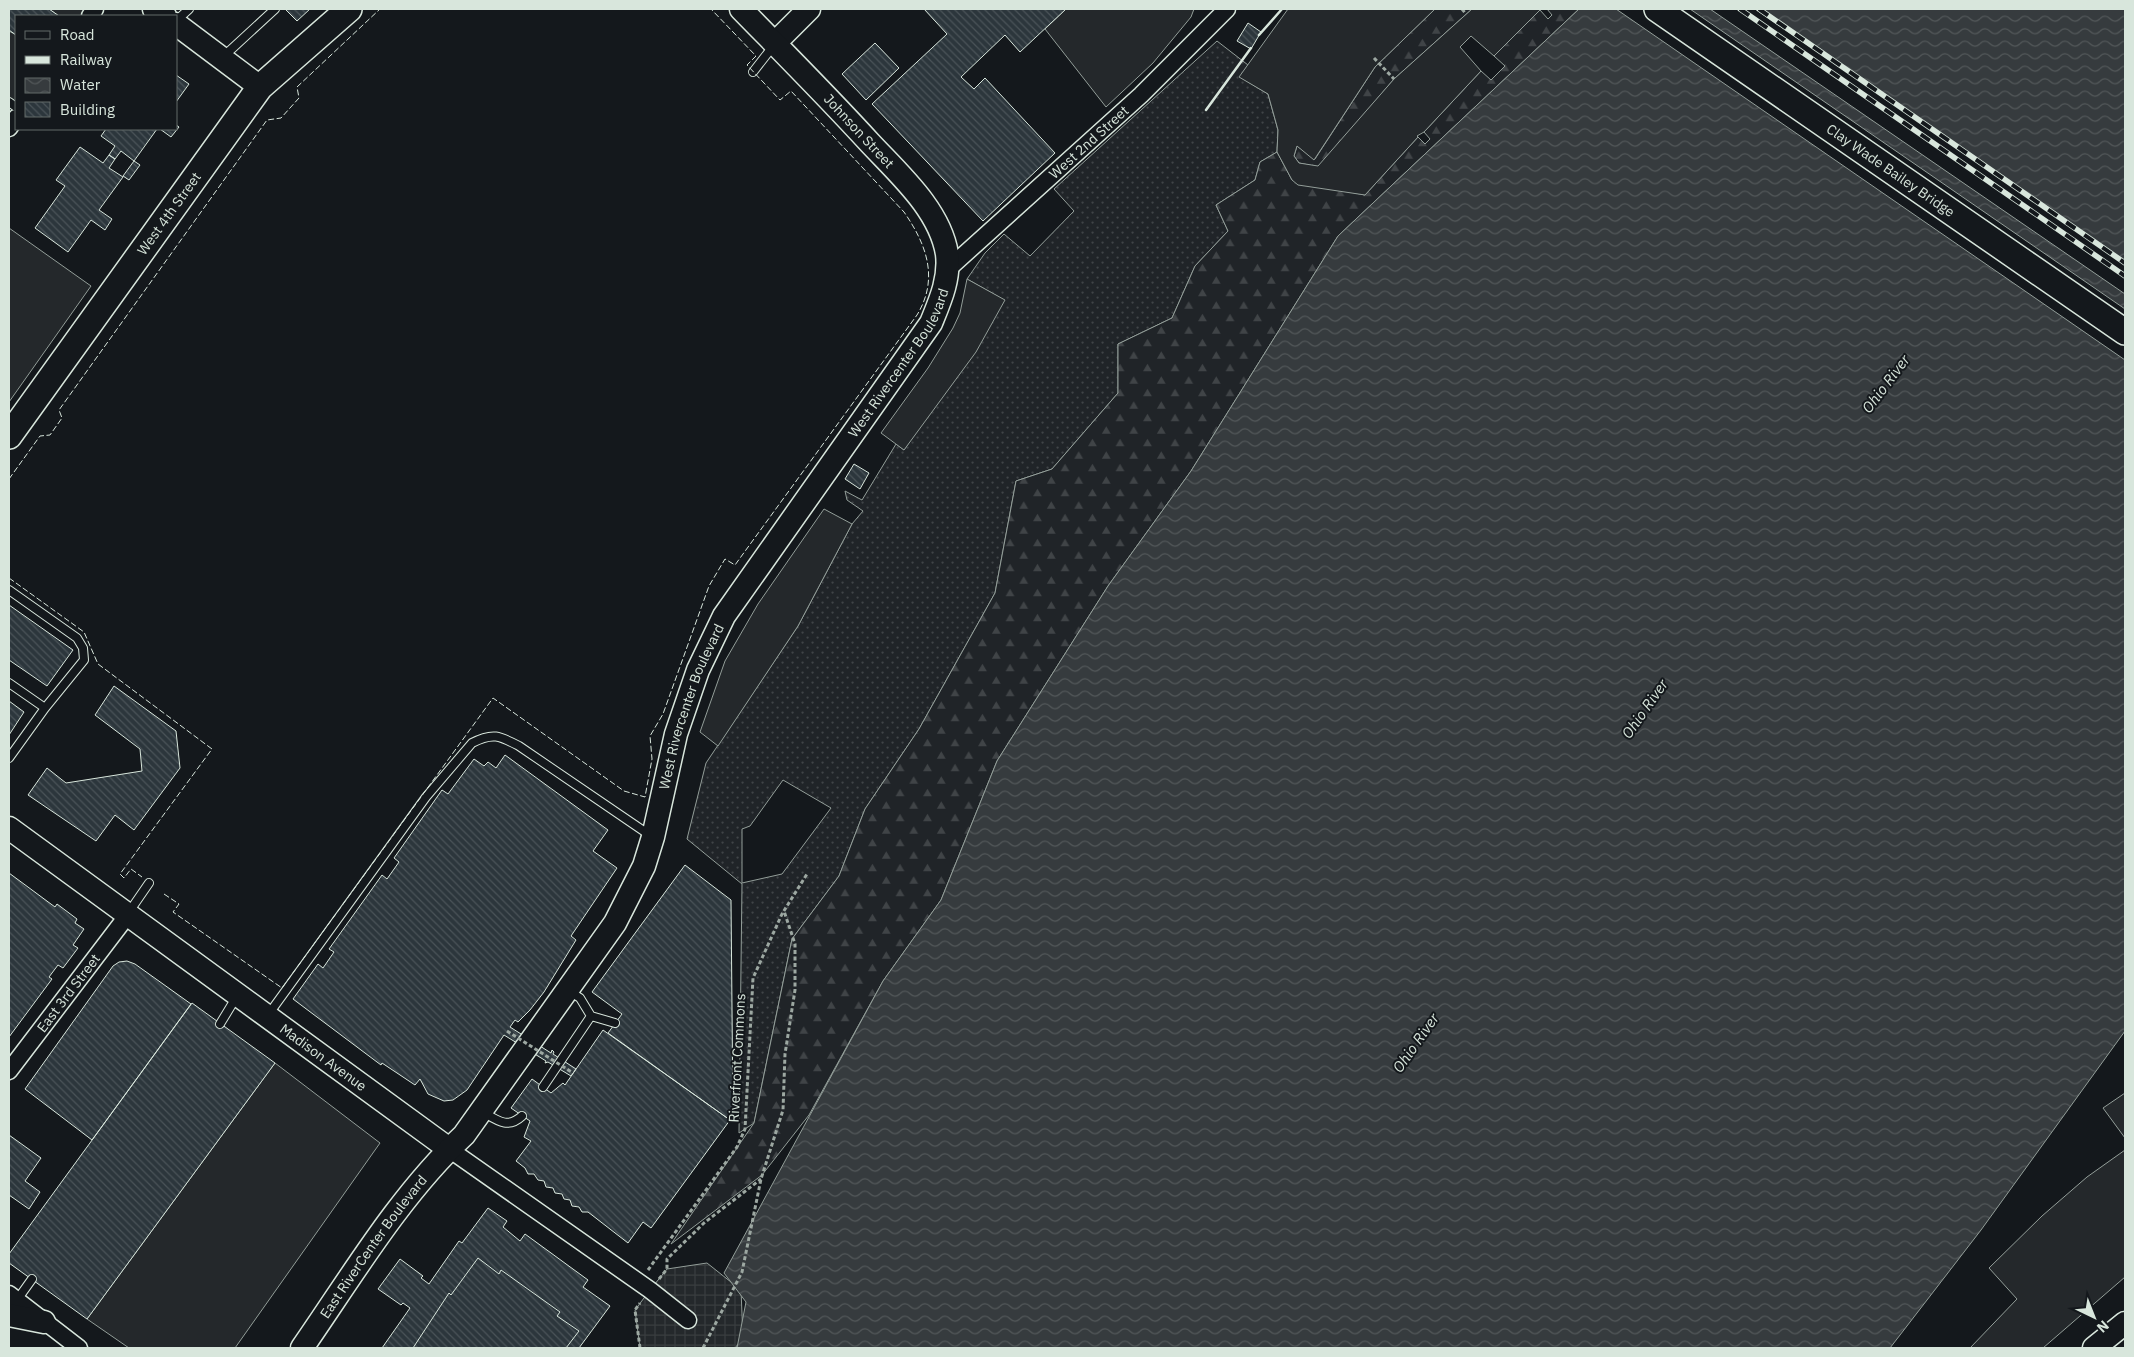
<svg xmlns="http://www.w3.org/2000/svg" width="2134" height="1357" viewBox="0 0 2134 1357" font-family="'IBM Plex Sans',sans-serif">
	<style>
		.grass { fill: url(#grass-dots); stroke: #939e99; fill-rule: evenodd }
		.forest { fill: url(#forest-firs); stroke: #939e99 }
		.parking { fill: #24282b; stroke: #939e99 }
		.plaza { fill: url(#plaza-grid); stroke: #939e99 }
		.water { fill: url(#water-waves); stroke: #939e99 }
		.pier { fill: #14181c; stroke: #939e99 }
		.building { fill: url(#building-back-hatch); stroke: #d8e6dc }
		.lines { fill: none; stroke-linecap: round; stroke-linejoin: round }
		.lane-casing { stroke: #d8e6dc; stroke-width: 10 }
		.street-casing { stroke: #d8e6dc; stroke-width: 19 }
		.secondary-casing { stroke: #d8e6dc; stroke-width: 25 }
		.primary-casing { stroke: #d8e6dc; stroke-width: 28 }
		.path { stroke: #9da8a2; stroke-width: 3; stroke-dasharray: 4 2.5; stroke-linecap: butt }
		.lane { stroke: #14181c; stroke-width: 8 }
		.street { stroke: #14181c; stroke-width: 16 }
		.secondary { stroke: #14181c; stroke-width: 22 }
		.primary { stroke: #14181c; stroke-width: 25 }
		.rail-casing { stroke: #d8e6dc; stroke-width: 5.5 }
		.rail { stroke: #14181c; stroke-width: 4; stroke-dasharray: 11; stroke-linecap: butt }
		.path-bridge { stroke: #9da8a2; stroke-width: 3; stroke-dasharray: 4 2.5; stroke-linecap: butt }
		.fence { stroke: #d8e6dc; stroke-width: 1; stroke-dasharray: 6 2.5; stroke-linecap: butt }
		.wall { stroke: #d8e6dc; stroke-width: 2.5 }
		.labels { text-anchor: middle; stroke-width: 4; stroke-linejoin: round; paint-order: stroke }
		.street-label { font-size: 14px; fill: #d8e6dc; stroke: #14181c }
		.water-label { font-size: 15px; font-style: italic; fill: #d8e6dc; stroke: #14181c }
	</style>
	<defs>
		<pattern id="grass-dots" width="8" height="8" patternUnits="userSpaceOnUse" patternTransform="scale(1.25)"><rect width="8" height="8" fill="#202428"/><path d="M2 2h.1M6 6h.1" fill="none" stroke="#404447" stroke-width="1.8" stroke-linecap="round"/></pattern>
		<pattern id="forest-firs" width="22" height="20" patternUnits="userSpaceOnUse" patternTransform="scale(1.25)"><rect width="22" height="20" fill="#202428"/><path d="M5 1l3.5 6h-7zM16 11l3.5 6h-7z" fill="#404447"/></pattern>
		<pattern id="plaza-grid" width="8" height="8" patternUnits="userSpaceOnUse" patternTransform="scale(1.25)"><rect width="8" height="8" fill="#24282b"/><path d="M0 4h8M4 0v8" fill="none" stroke="#393d3f"/></pattern>
		<pattern id="water-waves" width="16" height="10" patternUnits="userSpaceOnUse" patternTransform="scale(1.25)"><rect width="16" height="10" fill="#363b3e"/><path d="M0 5q4-4 8 0t8 0" fill="none" stroke="#525759"/></pattern>
		<pattern id="building-back-hatch" width="6" height="6" patternUnits="userSpaceOnUse" patternTransform="scale(1.25)"><rect width="6" height="6" fill="#2c363c"/><path d="M-1 5l2 2M0 0l6 6M5-1l2 2" fill="none" stroke="#4a5358"/></pattern>
	</defs>
	<rect width="100%" height="100%" fill="#14181c"/>
	<path class="grass" d="M1217 41 1248 65 1240 77 1268 94 1278 130 1277 152 1260 162 1255 180 1216 205 1228 231 1195 266 1172 318 1118 344V393L1052 469 1016 481 995 593 919 729 865 809 839 876 792 939 754 1123 739 1133 742 884 687 839 706 763 798 626 852 524 863 511 847 500 845 491 862 500 896 444 904 450 1004 300 967 279 985 253 1004 234 1030 256 1074 211 1054 189ZM783 780 831 808 782 874 742 883V829L750 826Z"/>
	<path class="forest" d="M1435 9H1472L1394 79 1319 167 1299 163 1294 156 1297 146 1315 159 1375 67Z
		M1547 9H1579L1338 236 1191 471 1108 586 997 761 941 900 883 981 809 1115 762 1175 671 1244 754 1123 792 939 839 876 865 809 919 729 995 593 1016 481 1052 469 1118 393V344L1172 318 1195 266 1228 231 1216 205 1255 180 1260 162 1277 152 1292 180 1365 195 1418 137 1425 144 1430 139 1424 132 1481 71 1491 80 1505 66 1494 56 1540 10 1548 19 1552 15Z"/>
	<path class="parking" d="M49 9H86L82 16H59Z
		M1066 9H1194L1191 17 1153 63 1106 107 1045 29Z
		M1288 9H1435L1375 67 1314 160 1297 146 1294 156 1299 163 1318 166 1394 79 1472 9H1541L1494 56 1471 36 1460 47 1481 71 1424 132 1417 136 1418 137 1365 195 1298 185 1292 180 1277 152 1278 130 1268 94 1239 77Z
		M9 31 16 35V106L9 115Z
		M9 228 91 286 9 402Z
		M967 279 1005 300 976 352 904 450 881 433 928 368 953 328 960 313Z
		M824 509 852 524 798 626 718 746 700 732 725 661 758 604Z
		M275 1063 380 1143 235 1348H129L87 1319Z
		M2125 1093V1138L2103 1108Z
		M2125 1150V1277L2043 1348H1970L2017 1299 1989 1268 2042 1216 2087 1177Z"/>
	<path class="plaza" d="M707 1263 741 1290 743 1338 735 1348H640L635 1310 650 1290 667 1269Z"/>
	<path class="water" d="M1579 9H2125V1031L1981 1230 1890 1348H737L746 1302 724 1273 883 981 941 900 997 761 1108 586 1191 471 1338 236Z"/>
	<path class="pier" d="M1616 9H1690L2125 309V360Z
		M1710 9H1755L2125 263V294Z"/>
	<path class="building" d="M9 9H49L59 16H16V35L9 30Z
		M285 9H310L297 21Z
		M924 9H1066L1020 52 1005 35 961 77 974 89 985 78 1055 153 983 221 872 104 947 34Z
		M1248 23 1261 32 1251 49 1237 41Z
		M875 43 899 68 866 100 842 74Z
		M176 75 189 84 176 102Z
		M176 125 179 127 171 137 160 129H176Z
		M106 129H157L134 161 121 151 115 159 109 155 115 146 101 136Z
		M80 147 103 163 109 155 115 159 109 168 123 177 99 210 112 219 105 230 91 220 68 252 35 228 65 186 56 180Z
		M134 161 140 165 129 180 123 176Z
		M854 464 869 473 860 489 845 479Z
		M9 605 73 650 47 686 9 660Z
		M114 686 176 731 180 768 134 830 115 815 96 841 28 795 47 768 66 783 142 771 140 749 95 715Z
		M9 701 24 712 9 735Z
		M505 755 608 830 593 851 617 868 571 936 576 940 544 992 530 1010 518 1022 515 1020 510 1027 551 1053 552 1050 554 1052 553 1054 576 1069 571 1076 548 1062 545 1063 546 1061 504 1035 467 1090 453 1100 444 1101 428 1094 420 1079 415 1085 382 1063 381 1065 293 999 318 964 323 968 334 952 329 949 382 875 387 879 399 862 394 858 442 790 448 794 474 759 484 766 488 762 496 768Z
		M685 865 731 900 733 1116 730 1120 608 1033 622 1014 592 992Z
		M9 873 55 907 57 904 77 919 75 923 84 929 73 945 78 948 63 968 58 965 49 977 52 979 9 1037Z
		M127 961 135 964 191 1004 92 1140 25 1089 113 966 119 962Z
		M192 1003 275 1063 87 1319 9 1263V1254Z
		M603 1030 730 1120 651 1228 643 1222 628 1243 588 1212H582L579 1207 572 1206 570 1200 564 1199 562 1194 555 1193 553 1188 546 1187 544 1181 538 1180 534 1174H528L525 1168 516 1161 531 1141 524 1137 530 1121 511 1108 532 1079 551 1093 563 1083 565 1085Z
		M9 1135 41 1158 25 1181 40 1192 29 1209 9 1195Z
		M488 1208 507 1221 503 1227 520 1241 525 1234 588 1280 583 1287 610 1306 579 1348H382L410 1308 403 1303 401 1305 378 1289 400 1259 423 1276 421 1278 429 1284 459 1241 462 1243Z
		M478 1258 499 1274 501 1270 560 1312 557 1316 579 1331 566 1348H413L449 1293 451 1295Z"/>
	<g class="lines">
		<g class="lane-casing">
			<path id="lane" d="M176 21 189 9
				M224 56 275 9
				M753 72 774 45
				M9 102 16 107
				M9 590 77 638 83 648 84 660 45 708 9 758
				M9 683 45 708
				M129 912 149 883
				M268 1015 426 797 472 743C493 732 500 736 519 746L651 836
				M591 1016 615 1023
				M220 1024 237 996
				M543 1087 591 1016 580 998 569 991
				M483 1112C498 1121 508 1129 522 1116
				M17 1300 32 1279"/>
		</g>
		<g class="street-casing">
			<g id="street">
				<path d="M90 16 95 9"/>
				<path d="M9 128 16 118"/>
				<path id="s1" d="M947 270 1141 95 1227 9"/>
				<path id="s2" d="M9 1071 127 916"/>
				<path d="M449 1149 650 1290 688 1320"/>
				<path d="M9 1294 79 1348"/>
			</g>
		</g>
		<g class="secondary-casing">
			<g id="secondary">
				<path d="M154 9 165 16"/>
				<path d="M176 24 260 87"/>
				<path d="M775 43 809 9"/>
				<path id="s3" d="M9 828 449 1149"/>
				<path d="M9 1315 44 1322"/>
				<path id="s4" d="M302 1348C352 1276 399 1196 464 1135L615 923 644 866 653 837 676 734 698 670 724 616 931 323C940 301 950 279 947 254 940 210 899 174 870 143 828 97 784 53 741 9"/>
				<path d="M2094 1348 2125 1323"/>
			</g>
		</g>
		<g class="primary-casing">
			<g id="primary">
				<path id="s5" d="M1657 9 2125 332"/>
				<path id="s6" d="M9 436 260 87 349 9"/>
			</g>
		</g>
		<path class="path" d="M1462 9 1466 14
			M1374 58 1394 79
			M648 1270 737 1147 745 1129 753 978 782 914 807 874
			M659 1279 667 1269V1259L704 1223 761 1179
			M640 1348 635 1310 640 1303
			M703 1348 742 1272 761 1179 783 1110 785 1054 795 990V944L784 911"/>
		<use href="#lane" class="lane"/>
		<use href="#street" class="street"/>
		<use href="#secondary" class="secondary"/>
		<use href="#primary" class="primary"/>
		<g class="rail-casing">
			<path id="rail" d="M1740 9 2125 276
				M1759 9 2125 263"/>
		</g>
		<use href="#rail" class="rail"/>
		<path class="path-bridge" d="M507 1031 573 1073"/>
		<path class="fence" d="M9 479 40 436 50 435 62 418 59 410 267 120 281 118 299 98 297 87 380 9
			M9 578 84 632 98 664 212 749 120 874 124 878 131 869 142 877
			M164 894 179 904 173 912 282 988 493 698 624 791 645 797 652 759 650 736 663 714 709 586 725 559 735 565 917 315C939 279 927 245 904 212L791 91 780 100 747 65 756 56 711 9"/>
		<path class="wall" d="M1259 35 1282 9
			M1206 110 1251 48"/>
	</g>
	<g class="labels">
		<g class="street-label">
			<text transform="translate(859 131) rotate(47)" y="5">Johnson Street</text>
			<text dy="5" stroke="none"><textPath href="#s1" startOffset="191">West 2nd Street</textPath></text>
			<text dy="5" stroke="none"><textPath href="#s5" startOffset="284">Clay Wade Bailey Bridge</textPath></text>
			<text dy="5" stroke="none"><textPath href="#s6" startOffset="274">West 4th Street</textPath></text>
			<text dy="5" stroke="none"><textPath href="#s4" startOffset="1164">West Rivercenter Boulevard</textPath></text>
			<text dy="5" stroke="none"><textPath href="#s4" startOffset="759">West Rivercenter Boulevard</textPath></text>
			<text dy="5" stroke="none"><textPath href="#s2" startOffset="98">East 3rd Street</textPath></text>
			<text dy="5" stroke="none"><textPath href="#s3" startOffset="389">Madison Avenue</textPath></text>
			<text transform="translate(737 1058) rotate(-87)" y="5">Riverfront Commons</text>
			<text dy="5" stroke="none"><textPath href="#s4" startOffset="124">East RiverCenter Boulevard</textPath></text>
		</g>
		<g class="water-label">
			<text transform="translate(1886 384) rotate(-53)" y="5">Ohio River</text>
			<text transform="translate(1645 709) rotate(-55)" y="5">Ohio River</text>
			<text transform="translate(1416 1043) rotate(-55)" y="5">Ohio River</text>
		</g>
	</g>
	<rect width="2134" height="1357" fill="none" stroke="#d8e6dc" stroke-width="20"/>
	<rect x="15" y="15" width="162" height="115" fill="#14181c" stroke="#626a69"/>
	<rect x="25" y="31" width="25" height="8" fill="#14181c" stroke="#626a69"/>
	<text x="60" y="40" font-size="15" fill="#d8e6dc">Road</text>
	<rect x="25" y="56" width="25" height="8" fill="#d8e6dc" stroke="#626a69"/>
	<text x="60" y="65" font-size="15" fill="#d8e6dc">Railway</text>
	<rect x="25" y="78" width="25" height="15" fill="url(#water-waves)" stroke="#626a69"/>
	<text x="60" y="90" font-size="15" fill="#d8e6dc">Water</text>
	<rect x="25" y="102" width="25" height="15" fill="url(#building-back-hatch)" stroke="#626a69"/>
	<text x="60" y="115" font-size="15" fill="#d8e6dc">Building</text>
	<g transform="translate(2094 1317) rotate(137)" stroke="#14181c" stroke-width="4" paint-order="stroke">
	<path d="M0-4L9 19L0 12L-9 19Z" fill="#d8e6dc"/>
	<text y="-8" font-size="14" font-weight="bold" text-anchor="middle" fill="#d8e6dc">N</text>
	</g>
</svg>
